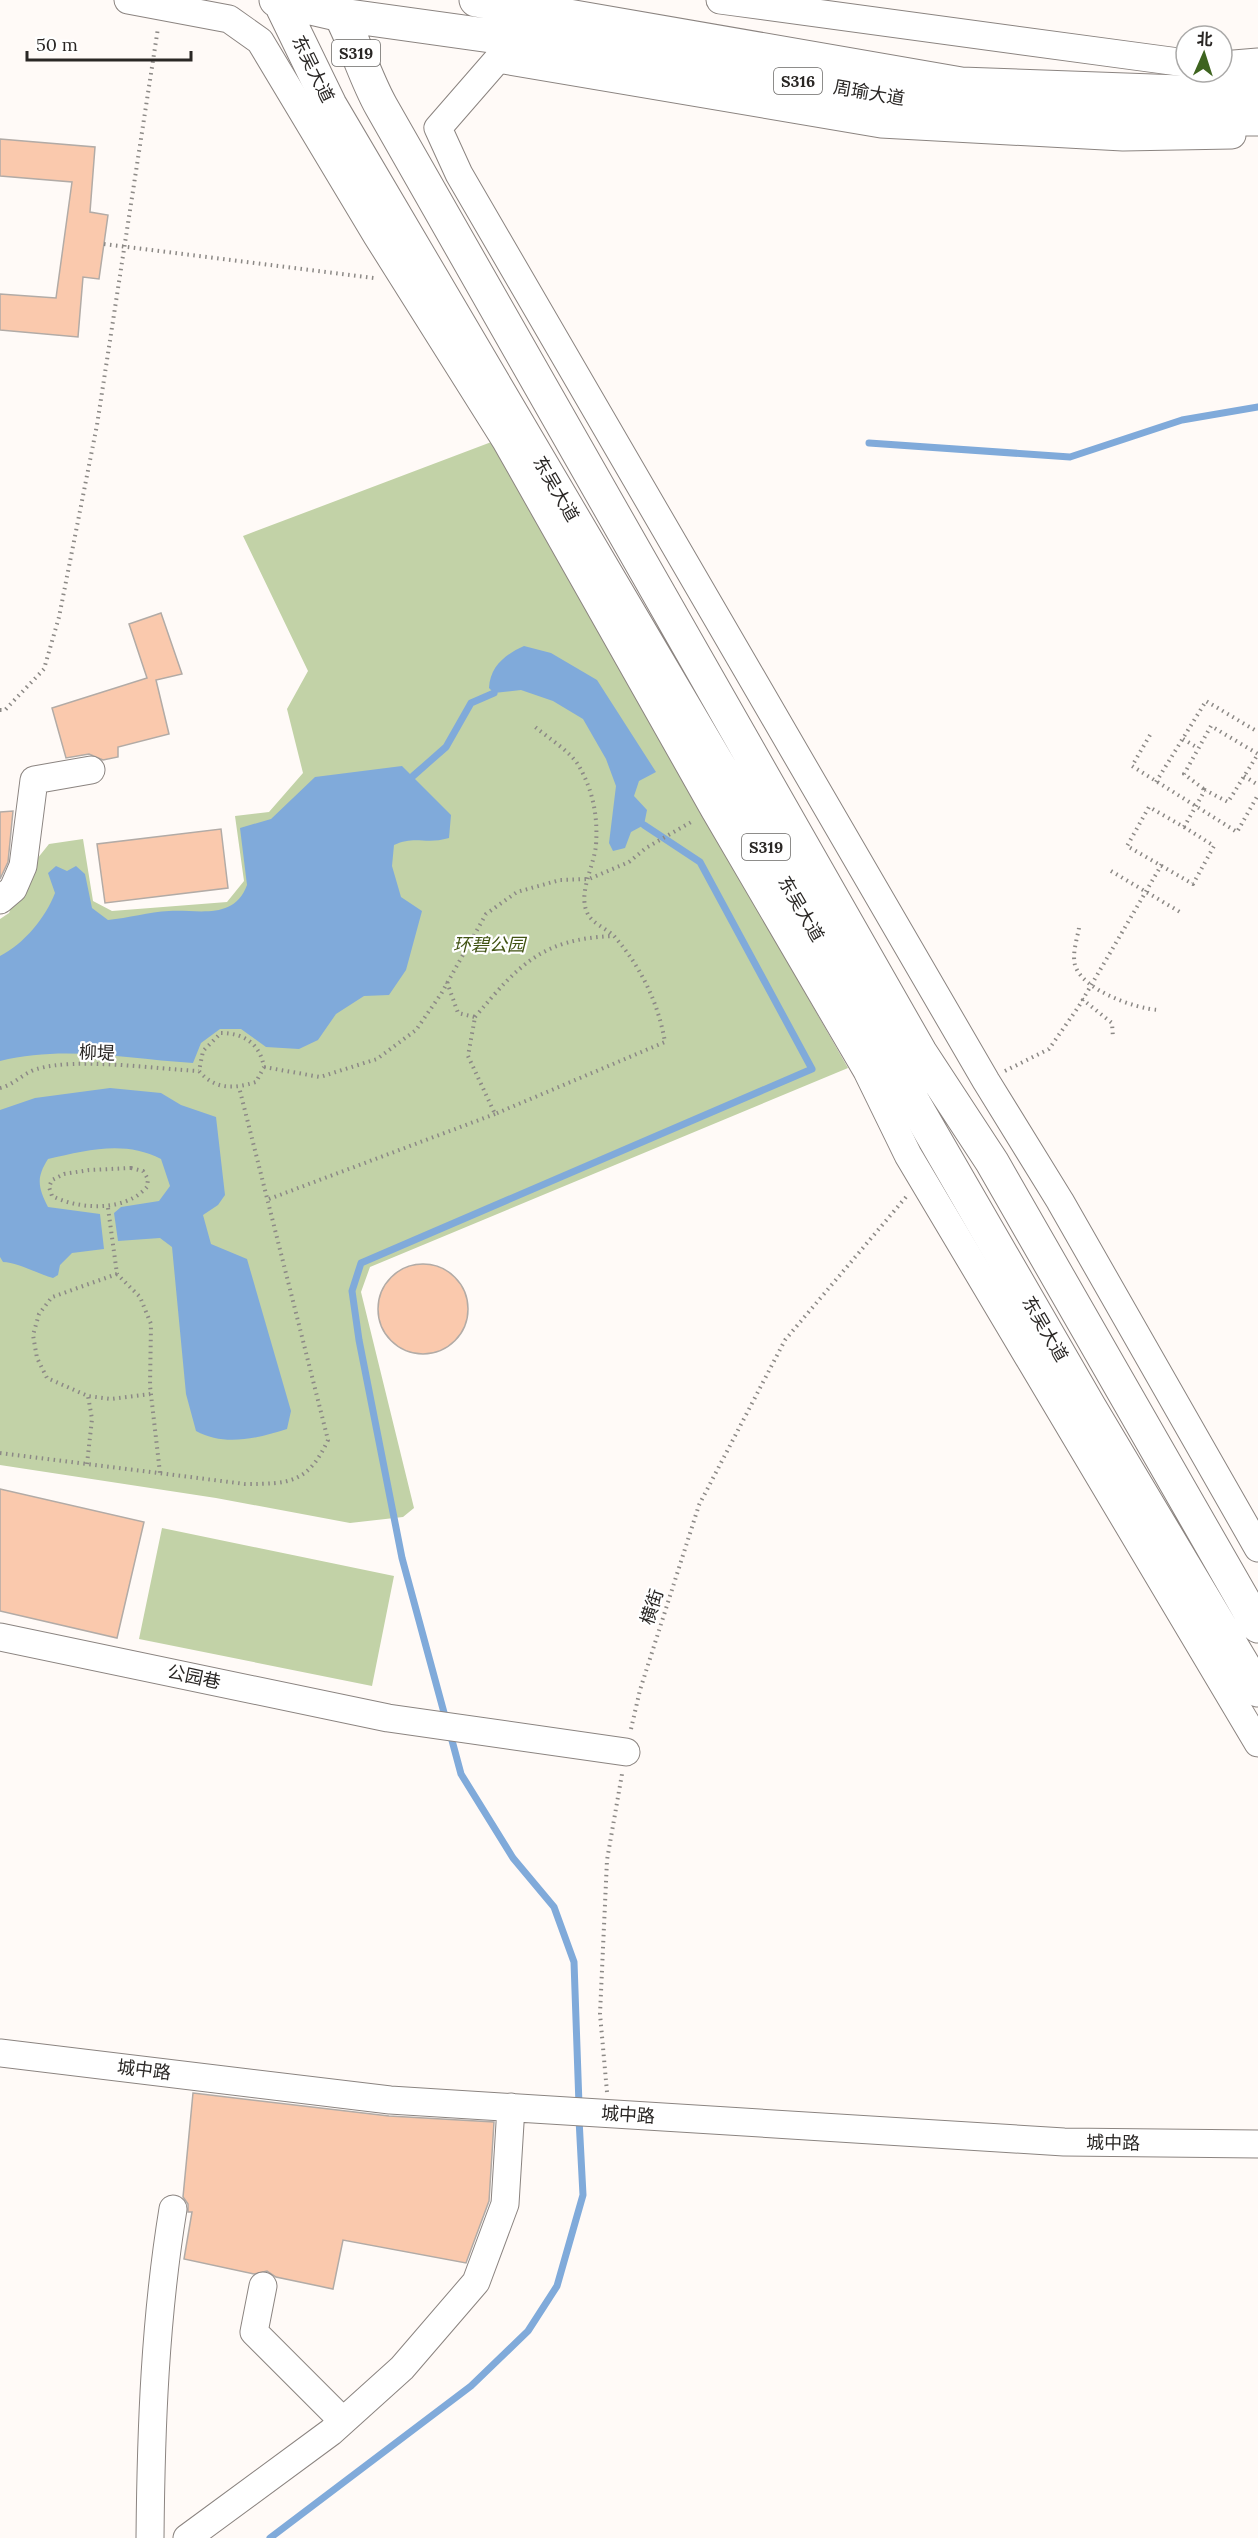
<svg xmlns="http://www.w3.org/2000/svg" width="1258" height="2538" viewBox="0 0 1258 2538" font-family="Lora,'Noto Sans SC',serif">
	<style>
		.green { fill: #c2d2a7 }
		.water { fill: #80aada }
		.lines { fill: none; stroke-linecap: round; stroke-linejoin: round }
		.stream { stroke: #80aada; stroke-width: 7 }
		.building { fill: #fac9ad; stroke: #b2aba6; stroke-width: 1.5 }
		.minor-casing { stroke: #8b8480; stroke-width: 29 }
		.major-casing { stroke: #8b8480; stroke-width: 35 }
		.path { stroke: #8c8986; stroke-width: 4; stroke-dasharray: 1.5 4.5; stroke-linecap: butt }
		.minor { stroke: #fff; stroke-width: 27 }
		.major { stroke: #fff; stroke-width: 33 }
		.labels { text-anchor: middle; stroke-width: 4.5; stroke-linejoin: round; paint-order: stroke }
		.shield { fill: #fff; stroke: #6a6866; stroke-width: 1.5 }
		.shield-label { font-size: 16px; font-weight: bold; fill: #2a2725 }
		.street-label { font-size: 18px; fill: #2a2725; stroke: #fff }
		.park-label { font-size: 18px; font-style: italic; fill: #415313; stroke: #fff }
	</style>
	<rect width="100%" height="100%" fill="#fffaf7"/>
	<path class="green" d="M494 441 509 473 848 1068 370 1267 361 1292 414 1508 403 1517 350 1523 216 1498 0 1465V919L9 913 25 874 49 844 83 839 93 901 112 911 227 902 244 881 235 816 269 812 303 773 287 709 308 671 243 536Z
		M162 1528 394 1576 372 1686 139 1639Z"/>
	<path class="water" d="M524 646 551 653 597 680 656 772 639 781 634 796 647 810 644 825 631 832 625 848 613 851 609 843 616 786 606 759 583 719 553 701 521 690 494 693 489 688C490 666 506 654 524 646Z
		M402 766 451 815 449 838C425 845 416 835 394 845L392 866 401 897 422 911 406 970 389 995 364 996 336 1014 318 1040 299 1049 266 1047 241 1029H220L201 1043 193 1063C128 1059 64 1045 0 1061V956C24 944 46 917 55 893L48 873 56 866 67 871 76 866 85 874 92 908 108 920C128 918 149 912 169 911 197 909 234 921 247 885L240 828 271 819 315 777Z
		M110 1088 161 1093 181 1105 216 1117 225 1195 218 1205 203 1215 211 1244 247 1259 291 1411 287 1429C258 1438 225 1447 196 1431L186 1394 172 1247 160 1238 118 1241 114 1213 121 1207 159 1201 170 1186 161 1159C125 1140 87 1150 48 1159 36 1178 38 1187 48 1207L100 1214 104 1249 72 1253 60 1265 58 1275 53 1278C38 1274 17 1262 3 1262L0 1257V1110L35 1098Z"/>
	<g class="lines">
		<path class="stream" d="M869 443 1070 457 1182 420 1258 407
			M413 776 446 747 471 703 494 693
			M446 1720 402 1558 359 1340 352 1291 361 1263 812 1069 700 862 644 825
			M450 1733 461 1774 513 1858 554 1907 574 1962 579 2105
			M270 2538 471 2386 528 2331 557 2286 583 2195 579 2119"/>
	</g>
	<path class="building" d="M0 139 95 147 90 212 108 215 99 279 83 277 78 337 0 330V294L56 298 72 182 0 176Z
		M161 613 182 674 156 680 169 734 118 747V757L103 760 89 754 66 758 52 708 147 678 129 624Z
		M13 811 8 862 0 879V812Z
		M221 829 228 888 105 903 97 844Z
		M378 1309a45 45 0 1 1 90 0a45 45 0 1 1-90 0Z
		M0 1489 144 1522 117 1638 0 1611Z
		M193 2093 389 2116 494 2122 489 2201 466 2263 343 2240 333 2289 276 2277 267 2271 254 2274 184 2259 192 2212H188V2204L183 2197Z"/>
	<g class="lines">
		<g class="minor-casing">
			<path id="minor" d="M128 0 229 19 260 41 377 236 506 441 714 809 867 1071 908 1155 1258 1743
				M720 0 1186 63
				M1222 65 1258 62
				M1232 135 1123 137 881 124 498 59 438 128 459 174 986 1081 1060 1201 1258 1548
				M0 900 13 889 23 866 34 780 91 770
				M0 1637 388 1718 626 1752
				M0 2053 390 2100 1064 2142 1258 2144
				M263 2286 254 2332 343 2421
				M150 2538C151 2427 155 2319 173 2209
				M187 2538 331 2432 402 2368 476 2282 505 2204 511 2107"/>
		</g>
		<g class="major-casing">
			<path id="major" d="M276 0 341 15 708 66 968 109 1121 119H1258
				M279 0 330 105 722 771 1090 1408 1258 1690
				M332 0C353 33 362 72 381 106L920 1052 992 1162 1258 1626
				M476 0 961 84 1208 93 1258 87"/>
		</g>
		<path class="path" d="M104 244 374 278
			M0 710H5L44 669 59 617 97 425 158 28
			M1150 735 1132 766 1237 832 1258 795
			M1183 739 1198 748
			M1244 776 1258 785
			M1156 782 1206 701 1258 732
			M1184 827 1214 846 1193 884 1127 846 1149 807 1184 827 1205 790 1228 802 1258 754 1211 726 1184 774 1205 790
			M1111 871 1180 912
			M1079 928C1077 939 1072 954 1075 965 1082 990 1136 1009 1159 1010
			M447 982 458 1013 475 1017 468 1056 495 1114 665 1042C658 1002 641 967 614 936 607 929 594 924 589 916 576 896 594 867 596 845 598 816 593 791 579 766 570 751 548 738 534 726
			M1082 999 1112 1023 1113 1038
			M475 1017C519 965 541 939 613 936
			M221 1033C244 1033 260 1044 264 1067L256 1082C234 1089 215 1090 199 1071L203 1051Z
			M264 1067 320 1077 377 1059 416 1030 441 994 486 914 517 892 560 880 589 879 629 862 646 848 693 821
			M1005 1071 1049 1049 1079 1006 1162 864
			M0 1088C14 1085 23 1073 37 1069 76 1057 156 1069 199 1071
			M131 1168 143 1171 148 1179 147 1187C125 1212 80 1210 52 1196L49 1187 52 1180 64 1174 89 1170Z
			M269 1199 495 1114
			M108 1208 117 1274 140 1297 151 1324 150 1386 160 1473
			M117 1274 52 1297 39 1314 33 1335 37 1358 47 1378 88 1396 111 1399 151 1394
			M0 1453 245 1484C290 1484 308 1483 328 1440L239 1087
			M87 1464 92 1419 88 1396
			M631 1729 640 1690 699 1505 785 1340 906 1197
			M607 2092 600 2014 607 1860 622 1774"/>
		<use href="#minor" class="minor"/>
		<use href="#major" class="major"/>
	</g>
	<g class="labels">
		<g class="shield">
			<rect x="332" y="40" width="48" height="26" rx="4.5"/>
			<rect x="774" y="68" width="48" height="26" rx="4.5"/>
			<rect x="742" y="834" width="48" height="26" rx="4.5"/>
		</g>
		<g class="shield-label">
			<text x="356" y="59">S319</text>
			<text x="798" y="87">S316</text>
			<text x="766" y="853">S319</text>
		</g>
		<g class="street-label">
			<text transform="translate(313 69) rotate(64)" y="6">东吴大道</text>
			<text transform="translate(869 93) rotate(10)" y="6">周瑜大道</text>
			<text transform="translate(556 489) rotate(60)" y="6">东吴大道</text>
			<text transform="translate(801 909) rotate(60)" y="6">东吴大道</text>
			<text transform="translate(97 1053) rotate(2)" y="6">柳堤</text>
			<text transform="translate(1045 1329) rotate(60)" y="6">东吴大道</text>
			<text transform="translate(652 1607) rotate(-72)" y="6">横街</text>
			<text transform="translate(194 1677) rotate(12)" y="6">公园巷</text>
			<text transform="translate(144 2070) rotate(7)" y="6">城中路</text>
			<text transform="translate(628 2115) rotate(4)" y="6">城中路</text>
			<text transform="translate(1113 2143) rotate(1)" y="6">城中路</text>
		</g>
		<g class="park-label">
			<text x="489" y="951">环碧公园</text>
		</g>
	</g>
	<g transform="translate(1204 54) rotate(3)"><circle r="28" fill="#ffffff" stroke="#aaa9a8" stroke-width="1.5"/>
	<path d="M0-4.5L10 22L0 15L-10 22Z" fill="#3e641f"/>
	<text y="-9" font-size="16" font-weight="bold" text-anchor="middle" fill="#2a2725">北</text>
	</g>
	<path d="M27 51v9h164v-9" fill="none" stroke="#2a2725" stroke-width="3"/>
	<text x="36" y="51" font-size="18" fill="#2a2725" stroke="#ffffff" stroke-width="4.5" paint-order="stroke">50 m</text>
</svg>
